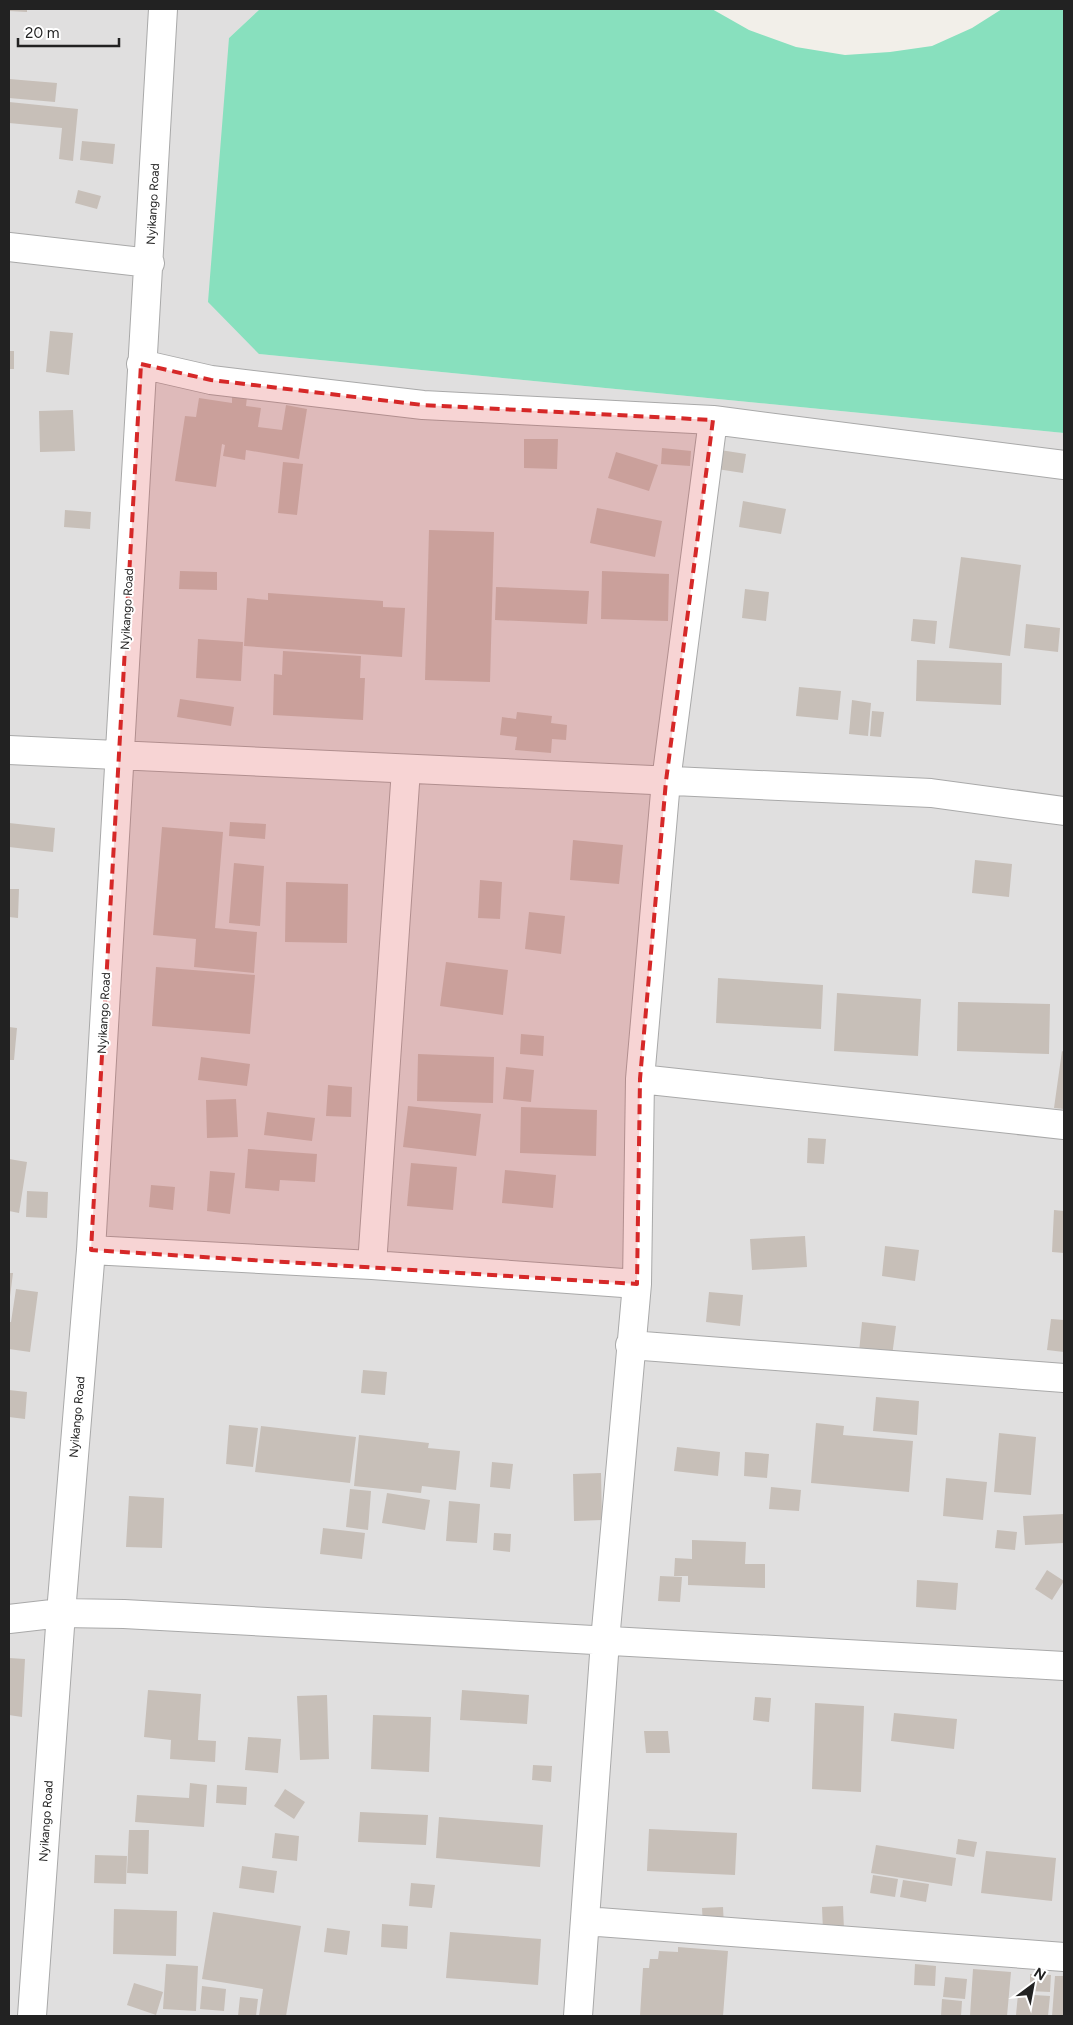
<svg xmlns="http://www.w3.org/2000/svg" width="1073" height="2025" viewBox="0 0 1073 2025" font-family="Figtree,sans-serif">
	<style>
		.residential { fill: #e0dfdf }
		.pitch { fill: #88e0be }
		.building { fill: #c7bfb8 }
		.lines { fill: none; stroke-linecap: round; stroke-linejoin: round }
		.minor-casing { stroke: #a9a9a9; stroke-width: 30 }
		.minor { stroke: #fff; stroke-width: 28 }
		.marked { fill: #d62828; fill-opacity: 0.2; stroke: #d62828; stroke-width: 4; stroke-dasharray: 10 6; stroke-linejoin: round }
		.labels { text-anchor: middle; stroke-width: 4; stroke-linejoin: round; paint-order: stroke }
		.street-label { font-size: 12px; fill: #222; stroke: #fff }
	</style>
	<rect width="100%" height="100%" fill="#f2efe9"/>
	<path class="residential" d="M9 9H260L229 38 259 354 1064 433V2016H9Z"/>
	<path class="pitch" d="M260 9H712L749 30 796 47 845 55 890 52 932 46 972 28 1002 9H1064V433L259 354 208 302 229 38Z"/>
	<path class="building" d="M9 9H27V12L9 11Z
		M9 79 57 83 55 102 9 98Z
		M9 102 78 109 73 161 59 159 62 128 9 123Z
		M82 141 115 144 113 164 80 160Z
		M78 190 101 196 97 209 75 203Z
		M50 331 73 333 69 375 46 372Z
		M9 351H14V369H9Z
		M232 394 247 397 246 406 261 408 258 427 282 430 286 405 307 409 299 459 246 450 245 460 223 456 225 445 222 444 216 487 175 481 185 416 196 417 199 398 232 403Z
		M73 410 75 451 40 452 39 411Z
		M524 439H558L557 469 524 468Z
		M662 448 691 451 690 466 661 464Z
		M720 450 746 454 743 473 717 469Z
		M616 452 658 465 649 491 608 478Z
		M283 462 303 464 297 515 278 513Z
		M743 501 786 509 781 534 739 527Z
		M597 508 662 521 655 557 590 543Z
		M65 510 91 512 90 529 64 527Z
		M429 530 494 532 490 682 425 680Z
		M961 557 1021 565 1010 656 949 648Z
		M180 571 217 572V590L179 589Z
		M602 571 669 574 668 621 601 619Z
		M496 587 589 591 587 624 495 620Z
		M745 589 769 592 766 621 742 618Z
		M268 593 383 601V607L405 608 402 657 244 646 247 598 268 600Z
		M913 619 937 621 935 644 911 641Z
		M1026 624 1060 628 1058 652 1024 648Z
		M198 639 243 642 241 681 196 678Z
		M283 651 361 656 360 678H365L363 720 273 715 274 674 282 675Z
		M917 660 1002 663 1001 705 916 701Z
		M799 687 841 691 838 720 796 716Z
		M180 699 234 707 231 726 177 717Z
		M852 700 871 703 868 736 849 734Z
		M872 711 884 712 881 737 870 736Z
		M517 712 552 716 551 723 567 725 566 740 552 739 551 753 515 750 517 737 500 735 502 717 516 719Z
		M230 822 266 824 265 839 229 836Z
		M9 823 55 828 53 852 9 847Z
		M162 827 223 832 215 928 257 932 254 973 194 967 196 939 153 935Z
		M573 840 623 845 619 884 570 880Z
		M975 860 1012 864 1009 897 972 893Z
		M234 863 264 866 260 926 229 923Z
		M480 880 502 882 500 919 478 918Z
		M286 882 348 884 347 943 285 942Z
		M9 889H19L18 918 9 917Z
		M529 912 565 916 561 954 525 949Z
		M446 962 508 970 503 1015 440 1006Z
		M156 967 255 975 250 1034 152 1026Z
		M718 978 823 985 821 1029 716 1023Z
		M837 993 921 999 918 1056 834 1051Z
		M958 1002 1050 1004 1049 1054 957 1051Z
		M9 1027 17 1028 14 1060H9Z
		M521 1034 544 1036 543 1056 520 1054Z
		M1062 1051 1064 1052V1109L1054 1108Z
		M418 1054 494 1057 493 1103 417 1101Z
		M201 1057 250 1064 247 1086 198 1080Z
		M506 1067 534 1070 531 1102 503 1099Z
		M328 1085 352 1087 351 1117 326 1116Z
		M236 1099 238 1137 207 1138 206 1100Z
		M408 1106 481 1114 476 1156 403 1147Z
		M521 1107 597 1110 596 1156 520 1153Z
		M267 1112 315 1118 312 1141 264 1135Z
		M808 1138 826 1139 824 1164 807 1163Z
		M248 1149 317 1154 315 1182 280 1180 279 1191 245 1188Z
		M9 1159 27 1162 19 1213 9 1211Z
		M411 1163 457 1167 453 1210 407 1206Z
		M505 1170 556 1175 553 1208 502 1203Z
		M210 1171 235 1173 230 1214 207 1211Z
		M151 1185 175 1187 173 1210 149 1207Z
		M27 1191 48 1192 47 1218 26 1217Z
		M1054 1210 1064 1211V1253L1052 1252Z
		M805 1236 807 1267 752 1270 750 1239Z
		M885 1246 919 1250 915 1281 882 1276Z
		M9 1273H13L10 1297H9Z
		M16 1289 38 1292 30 1352 9 1349V1322H11Z
		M709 1292 743 1295 740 1326 706 1322Z
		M1051 1319 1064 1320V1352L1047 1350Z
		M862 1322 896 1326 892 1356 859 1352Z
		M363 1370 387 1372 385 1395 361 1393Z
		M9 1390 27 1392 25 1419 9 1417Z
		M876 1397 919 1401 917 1435 873 1431Z
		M816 1423 844 1426 843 1435 913 1441 909 1492 811 1483Z
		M229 1425 258 1428 253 1467 226 1464Z
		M261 1426 356 1437 350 1483 255 1472Z
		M999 1433 1036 1437 1031 1495 994 1492Z
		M359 1435 429 1443 428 1448 460 1451 456 1490 422 1486 421 1493 354 1486Z
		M677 1447 720 1452 718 1476 674 1471Z
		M745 1452 769 1454 767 1478 744 1476Z
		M492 1462 513 1464 510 1489 490 1487Z
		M601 1473 602 1520 574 1521 573 1474Z
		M946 1478 987 1482 983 1520 943 1516Z
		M771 1487 801 1490 799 1511 769 1509Z
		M350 1489 371 1491 368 1530 346 1527Z
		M387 1493 430 1500 425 1530 382 1523Z
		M129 1496 164 1498 162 1548 126 1547Z
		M449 1501 480 1504 477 1543 446 1541Z
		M1064 1514V1543L1025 1545 1023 1516Z
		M323 1528 365 1533 362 1559 320 1554Z
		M997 1530 1017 1532 1015 1550 995 1548Z
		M494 1533 511 1534 510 1552 493 1550Z
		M692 1540 746 1542 745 1564H765V1588L688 1585V1576H674L675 1558 692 1559Z
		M1047 1570 1064 1581 1052 1600 1035 1589Z
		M660 1576 682 1577 680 1602 658 1601Z
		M917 1580 958 1583 956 1610 916 1607Z
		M9 1658 25 1659 22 1717 9 1715Z
		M148 1690 201 1694 198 1740 216 1741 215 1762 170 1759 171 1740 144 1737Z
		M462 1690 529 1695 527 1724 460 1720Z
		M327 1695 329 1759 300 1760 297 1696Z
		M755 1697 771 1698 769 1722 753 1720Z
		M815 1703 864 1706 861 1792 812 1789Z
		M894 1713 957 1719 954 1749 891 1741Z
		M373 1715 431 1717 429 1772 371 1769Z
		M644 1731H668L670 1753H646Z
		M248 1737 281 1739 278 1773 245 1770Z
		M533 1765 552 1766 551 1782 532 1780Z
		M190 1783 207 1785 204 1827 135 1822 137 1795 189 1798Z
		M217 1785 247 1787 246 1805 216 1803Z
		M285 1789 305 1802 294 1819 274 1806Z
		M360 1812 428 1815 426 1845 358 1842Z
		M439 1817 543 1825 540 1867 436 1858Z
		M649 1829 737 1833 735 1875 647 1871Z
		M129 1830H149L148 1874 127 1873Z
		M275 1833 299 1836 297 1861 272 1858Z
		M958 1839 977 1842 974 1857 956 1854Z
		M876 1845 956 1858 952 1886 871 1873Z
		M986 1851 1056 1858 1052 1901 981 1893Z
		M95 1855 127 1856 126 1884 94 1883Z
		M242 1866 277 1871 274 1893 239 1888Z
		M873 1875 898 1879 895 1897 870 1893Z
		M903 1880 929 1884 926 1902 900 1897Z
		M411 1883 435 1885 432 1908 409 1906Z
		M843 1906 844 1930 823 1931 822 1907Z
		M723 1907 724 1927H703L702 1908Z
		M114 1909 177 1911 176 1956 113 1954Z
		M213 1912 301 1926 286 2016H259L263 1989 202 1979Z
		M382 1924 408 1926 407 1949 381 1947Z
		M327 1928 350 1931 347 1955 324 1952Z
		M450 1932 541 1939 538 1985 446 1978Z
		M678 1947 728 1951 723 2016H640L643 1968H649L650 1959H658L659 1951 678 1952Z
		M166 1964 198 1966 196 2011 163 2009Z
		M915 1964 936 1966 935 1986 914 1985Z
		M973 1969 1011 1972 1007 2016H970Z
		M1030 1974 1051 1975 1050 1992 1030 1991Z
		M1055 1976H1064V2016H1052Z
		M945 1977 967 1979 965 1999 943 1997Z
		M134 1983 163 1992 156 2015 127 2005Z
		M202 1986 226 1989 224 2011 200 2009Z
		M1018 1994 1050 1996 1048 2016 1016 2015Z
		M240 1997 258 1999 256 2016H238Z
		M942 1999 962 2001 961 2016H941Z"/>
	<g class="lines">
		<g class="minor-casing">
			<path id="minor" d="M9 247 150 263
				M141 364 211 380 423 405 713 420 1064 465
				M9 750 931 793 1064 811
				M640 1079 1064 1125
				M91 1250 372 1265 637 1284
				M372 1265 406 769
				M630 1345 1064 1378
				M9 1619 61 1613 124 1614 1064 1666
				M585 1921 1064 1957
				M32 2016 61 1613 91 1250 163 9
				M578 2016 605 1641 637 1284 640 1079 666 781 713 420"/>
		</g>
		<use href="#minor" class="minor"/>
	</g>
	<path class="marked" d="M141 364 211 380 423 405 713 420 666 781 640 1079 637 1284 91 1250Z"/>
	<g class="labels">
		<g class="street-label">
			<text transform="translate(153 204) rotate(-87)" y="4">Nyikango Road</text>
			<text transform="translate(127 609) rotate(-87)" y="4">Nyikango Road</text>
			<text transform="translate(104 1013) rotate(-87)" y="4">Nyikango Road</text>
			<text transform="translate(77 1417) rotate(-85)" y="4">Nyikango Road</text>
			<text transform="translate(46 1821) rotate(-86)" y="4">Nyikango Road</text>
		</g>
	</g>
	<rect width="1073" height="2025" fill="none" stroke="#222222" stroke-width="20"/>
	<g transform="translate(1033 1985) rotate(32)" stroke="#ffffff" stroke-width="4" paint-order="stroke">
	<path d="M0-4L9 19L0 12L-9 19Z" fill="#222222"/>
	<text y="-8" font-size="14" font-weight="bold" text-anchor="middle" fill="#222222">N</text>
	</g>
	<path d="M18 38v8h101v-8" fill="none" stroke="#222222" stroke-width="2.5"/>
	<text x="25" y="38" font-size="15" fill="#222222" stroke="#ffffff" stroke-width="4" paint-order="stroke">20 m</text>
</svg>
